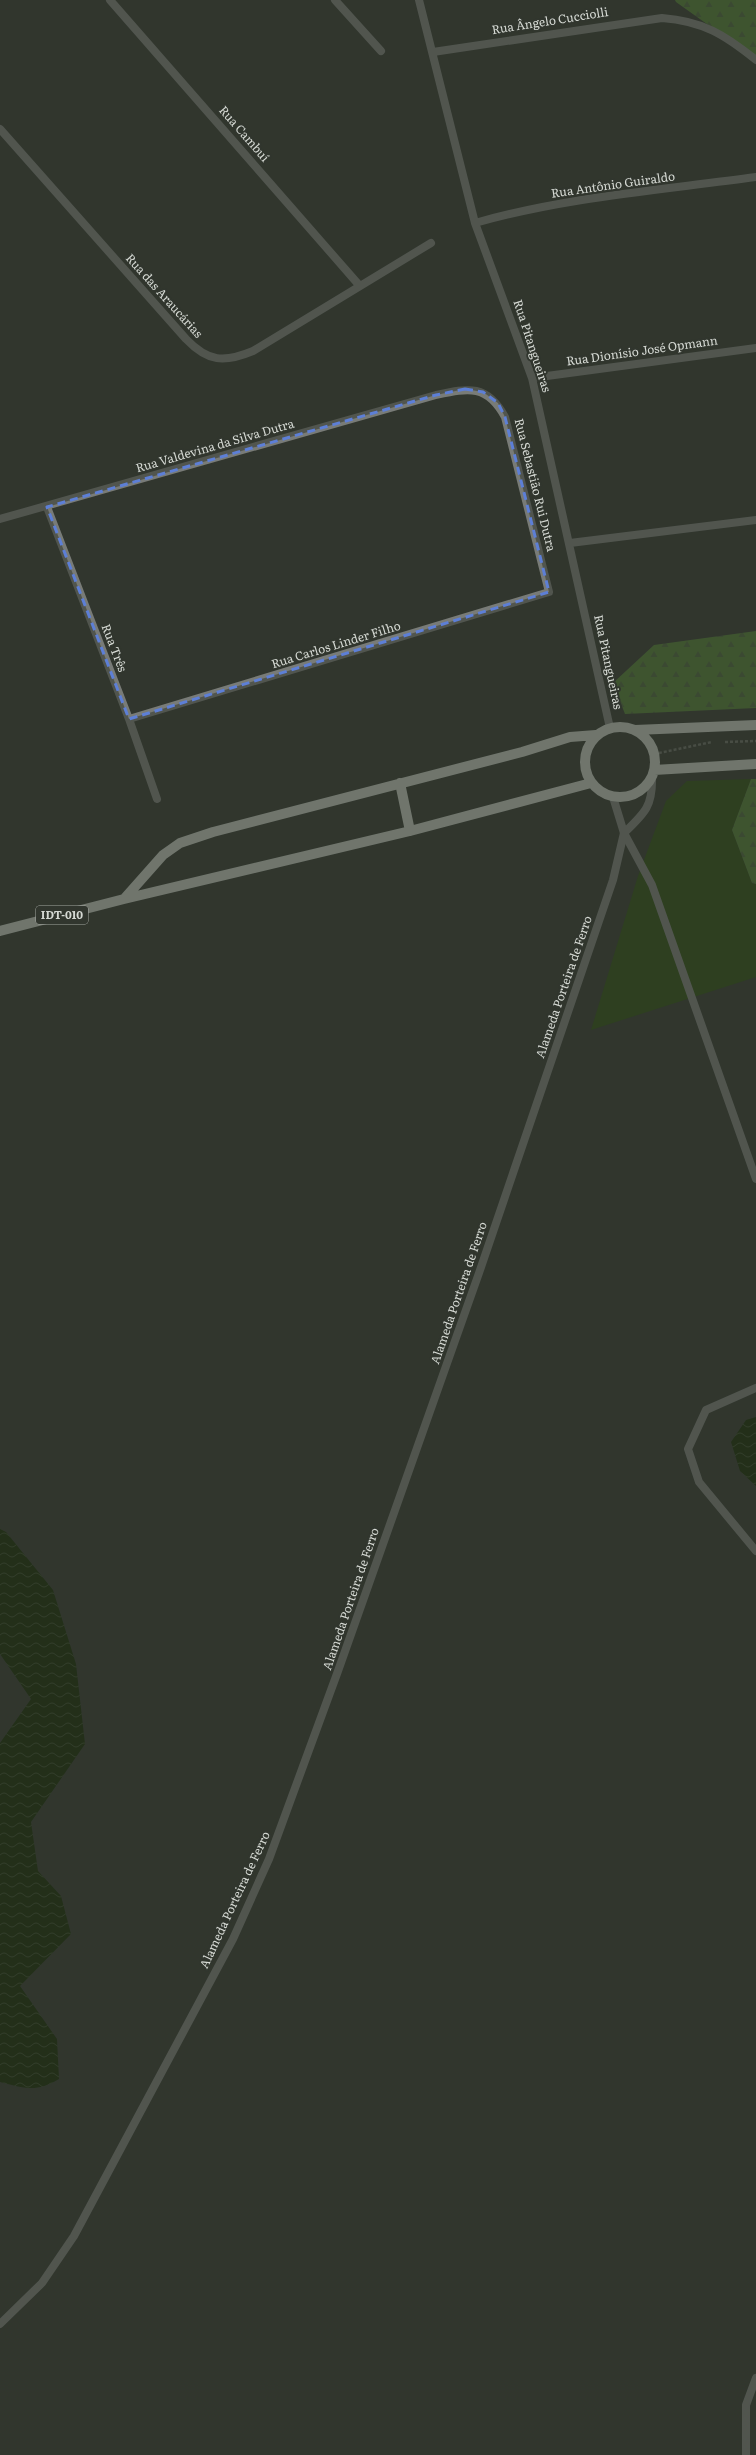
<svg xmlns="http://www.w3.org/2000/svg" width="756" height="2455" viewBox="0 0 756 2455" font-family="Literata,serif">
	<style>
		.green { fill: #2a4a10 }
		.forest { fill: url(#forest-firs) }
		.water { fill: url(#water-waves) }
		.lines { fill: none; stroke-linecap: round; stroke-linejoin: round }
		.path { stroke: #646861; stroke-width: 2.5; stroke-dasharray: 3 2; stroke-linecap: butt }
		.service { stroke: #787b77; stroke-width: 8 }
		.minor { stroke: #787b77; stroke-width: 8 }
		.primary { stroke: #bcc2b9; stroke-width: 10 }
		.marked { fill: none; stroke: #5d7fd6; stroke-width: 3; stroke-dasharray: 8 5; stroke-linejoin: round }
		.labels { text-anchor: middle; stroke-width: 4; stroke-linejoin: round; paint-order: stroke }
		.shield { fill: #31362e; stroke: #a4a8a2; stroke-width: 1 }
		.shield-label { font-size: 11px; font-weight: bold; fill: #d5d9d3 }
		.street-label { font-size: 12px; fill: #d5d9d3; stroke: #31362e }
	</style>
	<defs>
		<pattern id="forest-firs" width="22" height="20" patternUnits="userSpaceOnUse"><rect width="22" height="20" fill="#4e7932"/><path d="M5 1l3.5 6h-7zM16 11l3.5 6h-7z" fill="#486038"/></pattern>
		<pattern id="water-waves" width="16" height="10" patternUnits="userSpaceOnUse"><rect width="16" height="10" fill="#122702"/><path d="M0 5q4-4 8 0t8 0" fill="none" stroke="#344626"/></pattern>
	</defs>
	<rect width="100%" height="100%" fill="#31362e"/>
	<path class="green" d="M751 779 732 830 752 883 756 884V977L591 1030 638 876 666 801 687 781Z"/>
	<path class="forest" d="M675 0H756V59L676 2Z
		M756 631V708L625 714 613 683 654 645Z
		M751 779H756V884L752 883 732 830Z"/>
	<path class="water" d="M756 1417V1486L740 1471 731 1442 746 1420Z
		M0 1529 6 1532 53 1590 76 1664 85 1744 31 1822 38 1871 61 1896 71 1934 20 1986 57 2039 59 2079C36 2093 24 2088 0 2082V1743L31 1699 0 1654Z"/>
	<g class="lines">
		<path class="path" d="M725 742 756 741
			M654 754 712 742"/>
		<path class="service" d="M624 833 652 885 756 1179
			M756 1388 706 1410 688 1449 699 1482 756 1551
			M746 2455V2405L756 2378"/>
		<path class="minor" d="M110 0 359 285
			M335 0 381 51
			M419 0 475 223 532 378 610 728
			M433 52 662 18C703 21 725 35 756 60
			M0 129 186 339C208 362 224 363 253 351L431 243
			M475 223C566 197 662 190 756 177
			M532 378 756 348
			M47 507 129 719 157 799
			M0 519 436 395C469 388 487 384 505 417L549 592 129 719
			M570 543 756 520
			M624 833C645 813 653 806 652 776
			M0 2324 42 2283 74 2236 233 1939 269 1859 338 1671 479 1273 613 880 624 833 613 797"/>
		<path class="primary" d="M585 762a35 35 0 1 1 70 0a35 35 0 1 1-70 0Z
			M635 730 756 725
			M654 770 756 764
			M400 783 410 831
			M124 899 163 855 180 843 213 832 522 752 570 737 596 735
			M0 931 124 899 410 831 591 783"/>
	</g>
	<path d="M0 0H756V2455H0ZM465 389 483 392 498 403 505 417 549 592 129 719 47 507 436 395Z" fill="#31362e" fill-opacity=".55" fill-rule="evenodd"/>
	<path class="marked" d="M465 389 483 392 498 403 505 417 549 592 129 719 47 507 436 395Z"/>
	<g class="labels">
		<rect class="shield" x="36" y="906" width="52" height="18" rx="3"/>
		<g class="shield-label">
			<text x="62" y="919">IDT-010</text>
		</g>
		<g class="street-label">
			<text transform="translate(550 21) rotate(-9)" y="4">Rua Ângelo Cucciolli</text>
			<text transform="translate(244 134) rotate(49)" y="4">Rua Cambuí</text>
			<text transform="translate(613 185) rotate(-8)" y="4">Rua Antônio Guiraldo</text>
			<text transform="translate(164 296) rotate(48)" y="4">Rua das Araucárias</text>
			<text transform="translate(532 346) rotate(72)" y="4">Rua Pitangueiras</text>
			<text transform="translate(642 351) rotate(-8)" y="4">Rua Dionísio José Opmann</text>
			<text transform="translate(215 446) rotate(-16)" y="4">Rua Valdevina da Silva Dutra</text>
			<text transform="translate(535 485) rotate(76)" y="4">Rua Sebastião Rui Dutra</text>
			<text transform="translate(336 645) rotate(-17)" y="4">Rua Carlos Linder Filho</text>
			<text transform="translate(114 648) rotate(69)" y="4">Rua Três</text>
			<text transform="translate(608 662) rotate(78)" y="4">Rua Pitangueiras</text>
			<text transform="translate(564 987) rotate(-71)" y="4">Alameda Porteira de Ferro</text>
			<text transform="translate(459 1293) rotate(-71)" y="4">Alameda Porteira de Ferro</text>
			<text transform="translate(351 1599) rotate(-71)" y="4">Alameda Porteira de Ferro</text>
			<text transform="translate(235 1900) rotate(-65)" y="4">Alameda Porteira de Ferro</text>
		</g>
	</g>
</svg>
